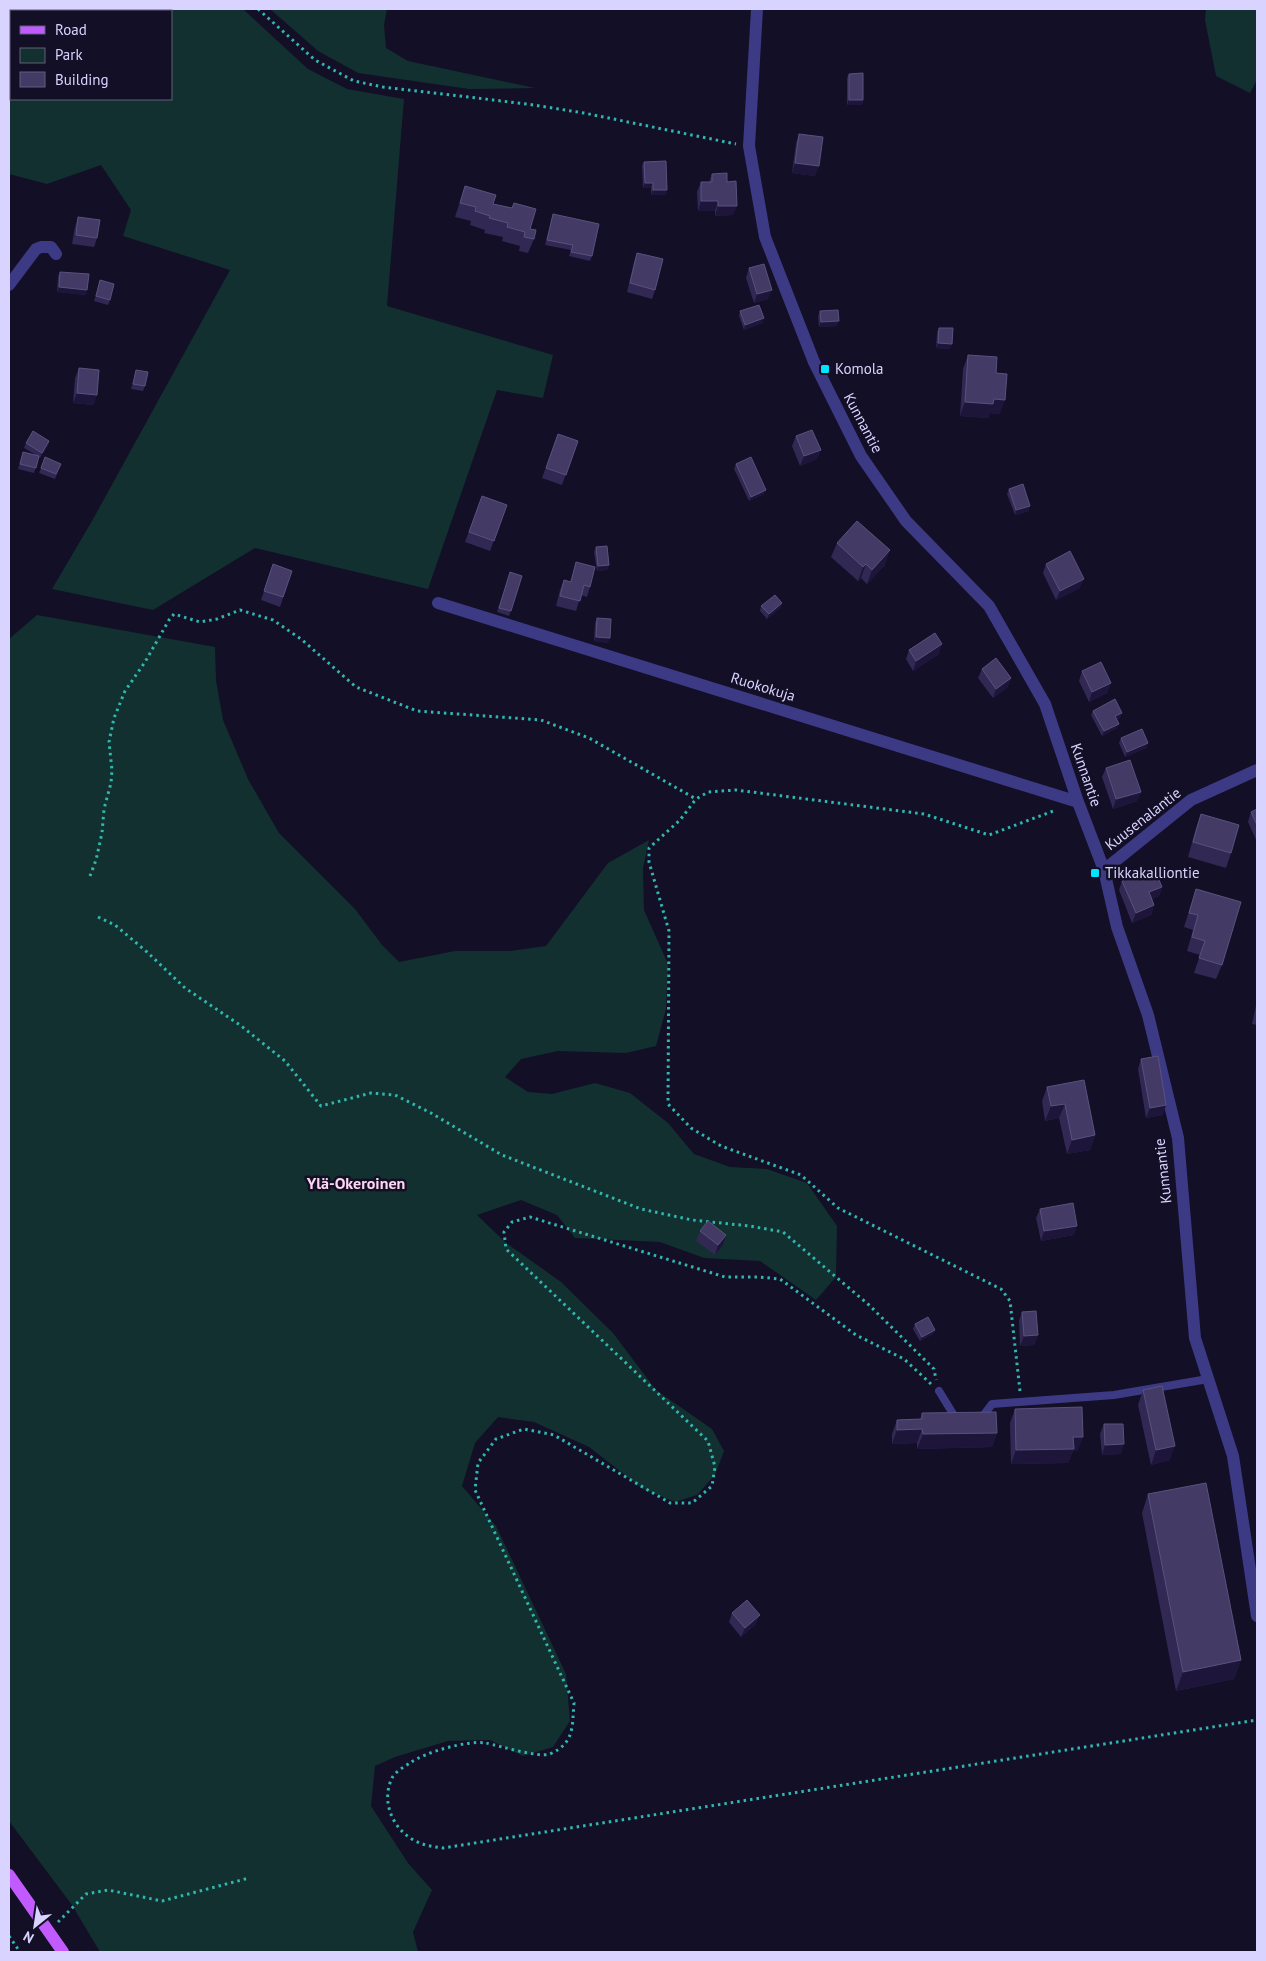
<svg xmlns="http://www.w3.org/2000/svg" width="1266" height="1961" viewBox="0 0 1266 1961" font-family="'PT Sans',sans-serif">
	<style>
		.green { fill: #12302f }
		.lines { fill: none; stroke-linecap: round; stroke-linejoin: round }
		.path { stroke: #2fb8b0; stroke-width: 3; stroke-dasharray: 2.5 4; stroke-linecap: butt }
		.lane { stroke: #3d3a85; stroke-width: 8 }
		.street { stroke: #3d3a85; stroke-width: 12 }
		.primary { stroke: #c25bff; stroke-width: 12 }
		.wall { fill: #312854 }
		.shaded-wall { fill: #1d163a }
		.building { fill: #433a66; stroke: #5a527e }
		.poi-dot { fill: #00e5ff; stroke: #130f26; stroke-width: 2 }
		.labels { text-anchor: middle; stroke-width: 5; stroke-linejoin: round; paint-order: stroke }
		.poi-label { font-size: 15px; fill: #d9d4ff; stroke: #130f26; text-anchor: start }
		.street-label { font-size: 15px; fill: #d9d4ff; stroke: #130f26 }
		.neighbourhood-label { font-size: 16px; font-weight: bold; fill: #ffd6f0; stroke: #130f26 }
	</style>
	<rect width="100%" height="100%" fill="#130f26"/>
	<path class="green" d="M66 9H243L308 69 347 89 404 99 387 306 553 355 543 398 497 390 428 589 255 548 153 610 52 589 92 521 230 270 123 236 131 210 101 165 47 184 9 174V82L11 83V99H171V11H65Z
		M270 9H387L384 25 386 48 408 61 535 88 469 89 358 73 318 51Z
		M1206 9H1257V80L1250 93 1216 76 1205 20Z
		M37 615 215 647 216 680 223 720 248 779 279 833 355 909 382 945 399 962 455 951H510L546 946 608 863 649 840 643 868 644 910 668 964 666 1009 656 1046 626 1053 558 1051 521 1059 505 1077 528 1092 552 1094 595 1083 630 1093 668 1123 694 1154 730 1167 767 1169 807 1183 837 1226 836 1277 816 1300 760 1261 704 1258 660 1242 575 1238 557 1215 521 1200 477 1215 505 1242 561 1282 613 1333 656 1390 712 1429 724 1451 715 1475 697 1495 675 1502 643 1489 589 1447 534 1422 498 1417 475 1443 462 1486 496 1526 566 1674 570 1721 553 1747 523 1756 490 1740 448 1741 395 1757 375 1766 371 1806 408 1863 432 1890 413 1932 418 1952H100L72 1905 9 1821V639Z"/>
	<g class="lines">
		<path class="path" d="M258 9 315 60 354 81 383 87 527 104 584 113 736 144
			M90 876 96 860 102 833 104 809 111 783 112 770 109 742 114 718 125 691 145 662 169 620 174 614 200 622 217 619 240 610 273 620 301 639 356 687 417 711 541 720 589 738 696 799
			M98 917 115 925 147 952 185 988 240 1025 285 1061 321 1106 371 1093 395 1095 431 1113 502 1155 641 1209 692 1220 750 1226 783 1232 869 1305 934 1369 936 1380
			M931 1384 904 1359 856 1335 780 1279 759 1277H725L530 1217 512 1222 504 1232 506 1249 708 1441 715 1467 712 1486 692 1503H670L554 1435 524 1429 496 1439 478 1463 475 1490 574 1703C572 1726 575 1743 550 1754 539 1758 500 1746 486 1743 468 1740 425 1752 410 1763 405 1766 395 1772 392 1778 380 1803 394 1833 420 1843 427 1846 435 1847 443 1848L1257 1720
			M1020 1391 1010 1301 1001 1289 838 1208 801 1175 721 1146 691 1128 668 1104 669 931 649 862V848L680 820 696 799 708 792 736 790 924 814 989 835 1056 810
			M58 1922 86 1894 108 1890 162 1901 249 1878
			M9 1936 20 1952"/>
		<path class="lane" d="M939 1391 955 1417H959
			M980 1416H983L992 1404 1114 1395 1208 1379"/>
		<path class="street" d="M757 9 749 146 765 237 814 362 861 456 906 521 989 606 1045 704 1078 802 1104 870 1117 927 1148 1015 1178 1138 1195 1338 1233 1456 1257 1616
			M9 285 36 249 41 247H51L56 254
			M438 603 1078 802
			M1104 870 1191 800 1257 770"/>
		<path class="primary" d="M9 1875 63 1952"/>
	</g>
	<path class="wall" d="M849 74 863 100 862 105H847V78Z
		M799 134 815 176 792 173 796 143Z
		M644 162 666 195H651V187L643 188 642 166Z
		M712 174 727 182 733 215 715 216V211H698L697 192 701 182H709Z
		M465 186 493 204 512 208 514 203 530 229 534 239 528 253 519 251 520 246 502 241 503 237 484 233 485 230 470 225 471 221 455 217Z
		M553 214 592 256 590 261 569 256 571 250 545 245Z
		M78 217 97 238 94 247 72 244 75 227Z
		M637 253 655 290 652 299 627 292 634 262Z
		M749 268 768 299 754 303 746 278Z
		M60 272 86 295 57 292 58 276Z
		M100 280 110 300 108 305 94 301Z
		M740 311 764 318 762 323 744 330 739 316Z
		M820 311 837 326 819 327 818 316Z
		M939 328 950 349 936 348 937 332Z
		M968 355 996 373 1000 414 990 413 988 418 960 416 963 369Z
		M79 368 94 405 73 403 75 378Z
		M136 370 145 386 143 391 131 389Z
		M558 434 578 441 562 485 542 478Z
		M796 436 821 450 817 459 800 466 792 446Z
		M49 441 48 446 40 458 39 457 34 473 18 469 23 452 36 455 24 448 26 443Z
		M45 457 61 464 55 479 39 473Z
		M736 464 764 494 749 501 734 469Z
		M1009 489 1029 511 1015 515 1007 494Z
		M482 496 507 505 490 551 465 542Z
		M837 543 885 565 867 584 861 578 858 581 831 557Z
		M596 547 609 565 607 570 597 571 594 552Z
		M576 562 590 587 587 597 581 595 576 611 556 606 560 590 564 580 570 582Z
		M273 564 292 571 280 607 261 600Z
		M1046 564 1080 588 1056 600 1043 573Z
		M510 572 522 576 509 616 497 612Z
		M782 603 780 608 767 619 760 611 761 606Z
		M597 618 608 643 594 641 595 623Z
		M909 650 939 654 913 671 906 659Z
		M982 669 1011 678 1007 688 993 698 978 678Z
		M1082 671 1111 683 1107 693 1089 702 1079 681Z
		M1093 711 1120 718 1117 719V728L1102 736 1091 715Z
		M1121 738 1148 743 1146 748 1125 757 1119 743Z
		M1106 768 1141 792 1137 801 1113 809 1102 777Z
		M1257 809V842L1248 822 1251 812Z
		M1201 814 1231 853 1226 868 1188 857 1196 828Z
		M1122 881 1162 887 1159 896 1152 899 1154 905 1151 915 1132 923 1119 890Z
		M1196 889 1222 965 1216 979 1194 973 1200 955 1187 951 1193 930 1184 927Z
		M1257 1001V1025L1252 1024Z
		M1141 1059 1163 1115 1146 1118 1138 1069Z
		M1084 1080 1095 1135 1090 1150 1067 1154 1059 1118 1045 1121 1042 1101 1047 1087Z
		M1040 1209 1074 1235 1041 1241 1036 1218Z
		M700 1231 723 1245 715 1255 696 1241Z
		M1022 1312 1038 1335 1034 1345 1020 1346 1019 1321Z
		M915 1324 935 1330 933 1334 920 1341 913 1329Z
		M1143 1390 1170 1460 1151 1465 1138 1405Z
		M1015 1409 1078 1451H1073L1068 1463 1011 1464 1010 1423Z
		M922 1413 997 1433 992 1447 917 1449V1443L892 1444V1434L897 1420 920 1419Z
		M1104 1424 1121 1454 1102 1455 1100 1434Z
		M1148 1494 1241 1660 1234 1679 1176 1691 1142 1513Z
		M732 1613 756 1624 741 1637 729 1622Z"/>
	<path class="shaded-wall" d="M849 100H863L862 105H847Z
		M795 163 819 166 815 176 792 173Z
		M645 183H653L651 187 643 188Z
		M653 190H667L666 195H651Z
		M701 201H718L715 211H698Z
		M718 206H737L733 215 715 216Z
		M59 287 87 290 86 295 57 292Z
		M772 290 768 299 754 303 757 294Z
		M764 318 762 323 744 330 745 325Z
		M839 321 837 326 819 327 821 322Z
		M938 343 952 344 950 349 936 348Z
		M77 393 97 395 94 405 73 403Z
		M994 399 1005 400 1000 414 990 413 988 418 960 416 965 402Z
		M49 441 48 446 40 458 42 453Z
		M821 450 817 459 800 466 804 456Z
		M766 490 764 494 749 501 751 497Z
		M1030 506 1029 511 1015 515 1016 510Z
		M890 550 885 565 867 584 872 570Z
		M866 564 861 578 858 581 863 567Z
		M609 565 607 570 597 571 598 566Z
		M1084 579 1080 588 1056 600 1060 591Z
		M782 603 780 608 767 619 769 614Z
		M596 637 610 638 608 643 594 641Z
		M942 644 939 654 913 671 916 661Z
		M1011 678 1007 688 993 698 996 689Z
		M1111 683 1107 693 1089 702 1092 692Z
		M1122 713 1120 718 1113 721 1115 716Z
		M1119 724 1117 728 1102 736 1104 731Z
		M1148 743 1146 748 1125 757 1127 752Z
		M1141 792 1137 801 1113 809 1116 799Z
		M1162 887 1159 896 1145 902 1149 892Z
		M1154 905 1151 915 1132 923 1136 913Z
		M1065 1104 1059 1118 1045 1121 1051 1106Z
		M1166 1105 1163 1115 1146 1118 1150 1108Z
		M1095 1135 1090 1150 1067 1154 1072 1140Z
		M1077 1226 1074 1235 1041 1241 1044 1231Z
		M726 1235 723 1245 715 1255 718 1245Z
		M935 1330 933 1334 920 1341 922 1337Z
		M1038 1335 1034 1345 1020 1346 1024 1336Z
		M922 1429 917 1443 892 1444 897 1430Z
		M997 1433 992 1447 917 1449 923 1434Z
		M1073 1437H1083L1078 1451H1073L1068 1463 1011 1464 1016 1450Z
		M1124 1444 1121 1454 1102 1455 1105 1445Z
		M1175 1446 1170 1460 1151 1465 1156 1450Z
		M760 1615 756 1624 741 1637 745 1628Z
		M1241 1660 1234 1679 1176 1691 1183 1672Z"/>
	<path class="building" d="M863 73V100H849V74Z
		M799 134 823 137 819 166 795 163Z
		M666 161 667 190H653V183H645L644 162Z
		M727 173V182L736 181 737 206H718V201H701V182H712V174Z
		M465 186 496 195 493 204 512 208 514 203 536 209 530 229 536 230 534 239 524 237 525 232 507 227 508 223 489 218 490 216 475 211 476 207 460 203Z
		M553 214 599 224 592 256 571 252 573 245 547 240Z
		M78 217 100 220 97 238 76 235Z
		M637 253 663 259 655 290 630 283Z
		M764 264 772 290 757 294 749 268Z
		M60 272 89 274 87 290 59 287Z
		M100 280 114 284 110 300 96 296Z
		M759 305 764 318 745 325 740 311Z
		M838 310 839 321 821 322 820 311Z
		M939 328H953L952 344 938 343Z
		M968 355 997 357 996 373 1007 374 1005 400 994 399 993 404 965 402Z
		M79 368 99 370 97 395 77 393Z
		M136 370 148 372 145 386 133 384Z
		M812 430 821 450 804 456 796 436Z
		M33 431 49 441 42 453 26 443Z
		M558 434 578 441 566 475 546 468Z
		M23 452 39 456 36 468 20 464Z
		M45 457 61 464 56 474 41 468Z
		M751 457 766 490 751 497 736 464Z
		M1023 484 1030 506 1016 510 1009 489Z
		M482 496 507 505 494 541 469 532Z
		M857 521 890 550 872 570 866 564 863 567 837 543Z
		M607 546 609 565 598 566 596 547Z
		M1070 551 1084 579 1060 591 1046 564Z
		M576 562 595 567 590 587 584 585 580 601 560 596 564 580 571 582Z
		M273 564 292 571 283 597 264 591Z
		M510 572 522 576 511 611 499 608Z
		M775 595 782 603 769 614 761 606Z
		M597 618 611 619 610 638 596 637Z
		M935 633 942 644 916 661 909 650Z
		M996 658 1011 678 996 689 982 669Z
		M1101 662 1111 683 1092 692 1082 671Z
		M1115 699 1122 713 1115 716 1119 724 1104 731 1093 711Z
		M1142 729 1148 743 1127 752 1121 738Z
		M1130 760 1141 792 1116 799 1106 768Z
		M1257 809V825L1251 812Z
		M1201 814 1239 825 1231 853 1193 842Z
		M1154 868 1162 887 1149 892 1154 905 1136 913 1122 881Z
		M1196 889 1241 902 1222 965 1199 958 1205 941 1192 937 1198 915 1189 913Z
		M1158 1056 1166 1105 1150 1108 1141 1059Z
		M1084 1080 1095 1135 1072 1140 1065 1104 1051 1106 1047 1087Z
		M1073 1203 1077 1226 1044 1231 1040 1209Z
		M708 1221 726 1235 718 1245 700 1231Z
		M1036 1311 1038 1335 1024 1336 1022 1312Z
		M928 1317 935 1330 922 1337 915 1324Z
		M1162 1386 1175 1446 1156 1450 1143 1390Z
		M1082 1407 1083 1437H1073L1074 1449 1016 1450 1015 1409Z
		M996 1412 997 1433 923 1434 922 1429 897 1430V1420L922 1419V1413Z
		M1104 1424H1123L1124 1444 1105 1445Z
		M1206 1483 1241 1660 1183 1672 1148 1494Z
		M747 1600 760 1615 745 1628 732 1613Z"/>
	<g class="poi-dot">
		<rect x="820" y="364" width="10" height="10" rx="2.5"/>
		<rect x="1090" y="868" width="10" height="10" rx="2.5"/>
	</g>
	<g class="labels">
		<g class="poi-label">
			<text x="835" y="374">Komola</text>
			<text x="1105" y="878">Tikkakalliontie</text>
		</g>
		<g class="street-label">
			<text transform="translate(863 423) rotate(62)" y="5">Kunnantie</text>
			<text transform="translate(763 687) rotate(17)" y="5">Ruokokuja</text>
			<text transform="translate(1086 775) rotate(71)" y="5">Kunnantie</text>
			<text transform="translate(1143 819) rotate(-38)" y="5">Kuusenalantie</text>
			<text transform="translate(1163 1171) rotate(-96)" y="5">Kunnantie</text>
		</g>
		<g class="neighbourhood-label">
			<text x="356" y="1189">Ylä-Okeroinen</text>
		</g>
	</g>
	<rect width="1266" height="1961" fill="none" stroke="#d9d4ff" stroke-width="20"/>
	<rect x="10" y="10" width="162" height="90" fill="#130f26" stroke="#625e7d"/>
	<rect x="20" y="26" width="25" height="8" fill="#c25bff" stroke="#625e7d"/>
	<text x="55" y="35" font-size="15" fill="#d9d4ff">Road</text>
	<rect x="20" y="48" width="25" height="15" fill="#12302f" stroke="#625e7d"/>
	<text x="55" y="60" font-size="15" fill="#d9d4ff">Park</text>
	<rect x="20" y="72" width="25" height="15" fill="#433a66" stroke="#625e7d"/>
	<text x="55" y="85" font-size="15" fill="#d9d4ff">Building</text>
	<g transform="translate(35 1926) rotate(210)" stroke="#130f26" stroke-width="4" paint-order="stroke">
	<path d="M0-4L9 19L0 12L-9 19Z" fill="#d9d4ff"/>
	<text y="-8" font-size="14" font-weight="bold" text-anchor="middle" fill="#d9d4ff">N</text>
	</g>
</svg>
